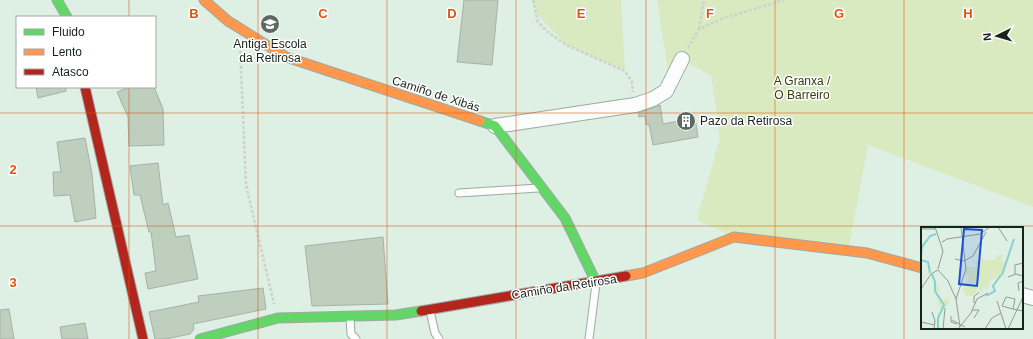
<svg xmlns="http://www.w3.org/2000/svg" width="1033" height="339" viewBox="0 0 1033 339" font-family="Arial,sans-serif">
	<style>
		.green { fill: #d9eac0 }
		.building { fill: #becfbe; stroke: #a6b1a8 }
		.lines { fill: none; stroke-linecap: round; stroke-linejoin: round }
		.lane-casing { stroke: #9daaa2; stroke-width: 9 }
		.street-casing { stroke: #9daaa2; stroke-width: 16 }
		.fast-casing { stroke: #9daaa2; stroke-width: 11 }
		.slow-casing { stroke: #9daaa2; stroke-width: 11 }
		.jam-casing { stroke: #9daaa2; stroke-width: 11 }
		.path { stroke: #cdd1cf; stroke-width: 2.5; stroke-dasharray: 3 2; stroke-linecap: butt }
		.lane { stroke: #fafdfb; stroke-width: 7 }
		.street { stroke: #fafdfb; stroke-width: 14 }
		.fast { stroke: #63d668; stroke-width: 9 }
		.slow { stroke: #ff974d; stroke-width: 9 }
		.jam { stroke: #b3261e; stroke-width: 9 }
		.grid { fill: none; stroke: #de560d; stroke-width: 1; stroke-opacity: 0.55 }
		.labels { text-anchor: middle; stroke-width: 3; stroke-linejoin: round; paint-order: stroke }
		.poi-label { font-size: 12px; fill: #18231d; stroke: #fff }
		.park-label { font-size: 12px; fill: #364008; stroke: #fff }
		.street-label { font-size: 12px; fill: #18231d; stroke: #fff }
		.inset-river { fill: none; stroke: #84d2d0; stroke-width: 2 }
		.inset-road { fill: none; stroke: #8f9d94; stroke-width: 1 }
		.view { fill: #1d4ed8; fill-opacity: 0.15; stroke: #1d4ed8; stroke-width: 2 }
		.inset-edge { fill: none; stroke: #18231d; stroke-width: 2 }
		.grid-label { font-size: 13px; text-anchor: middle; font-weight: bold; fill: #de560d; stroke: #fff; stroke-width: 3; stroke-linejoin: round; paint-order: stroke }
	</style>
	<rect width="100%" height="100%" fill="#deefe4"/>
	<path class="green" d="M533 0H621L625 71 566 45 537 14Z
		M657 0H1033V207L868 145 848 251 734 237 697 220 720 138 711 76 682 59 668 71Z"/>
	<path class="building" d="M464 0H498L492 65 457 62Z
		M36 87H66V91L38 98Z
		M130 87H154L163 109 164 145 129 146 128 117 117 92Z
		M660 105 663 124 695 118 698 137 653 145 649 124 646 125 645 116 639 117 638 113Z
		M85 138 92 174 96 218 75 222 70 195 54 196 53 172H61L57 142Z
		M158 163 163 205 168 203 176 237 189 235 198 279 148 289 145 273 156 271 151 232H149L140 195H134L130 166Z
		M383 237 388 304 312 306 305 246Z
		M263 288 266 309 193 324 194 329 190 334 166 339H155L149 312 199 302 198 296Z
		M9 309 14 339H0V310Z
		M85 323 88 339H62L60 327Z"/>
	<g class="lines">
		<g class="lane-casing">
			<path id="lane" d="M459 193 538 188
				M430 311 435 333 439 339
				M350 318 351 334 356 339
				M589 339 596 284"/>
		</g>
		<g class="street-casing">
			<path id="street" d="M495 126 635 105 653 99 666 91 682 59
				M1022 295 1033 298"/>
		</g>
		<g class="fast-casing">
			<path id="fast" d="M57 0 67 17
				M480 121 495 126 565 218 596 282
				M200 339 278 318 396 315 421 311"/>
		</g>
		<g class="slow-casing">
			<path id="slow" d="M204 0 228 21 286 57 480 121
				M626 276 643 273 734 237 867 253 922 268"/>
		</g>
		<g class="jam-casing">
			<path id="jam" d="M85 87 143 339
				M421 311 626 276"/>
		</g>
		<path class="path" d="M533 0 538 22 549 33 566 45 625 71 632 82 633 92
			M699 29 704 0
			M240 46 246 185 274 304
			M688 48 699 29 724 18 784 0"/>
		<use href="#lane" class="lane"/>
		<use href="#street" class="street"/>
		<use href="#fast" class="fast"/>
		<use href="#slow" class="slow"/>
		<use href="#jam" class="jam"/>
	</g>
	<path class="grid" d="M129 0V17M258 0V339M387 0V339M516 0V339M646 0V339M775 0V339M904 0V339M129 87V339M0 113H1033M0 226H1033"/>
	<defs>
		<g id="school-disc" transform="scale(1)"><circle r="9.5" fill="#5d6a63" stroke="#fff"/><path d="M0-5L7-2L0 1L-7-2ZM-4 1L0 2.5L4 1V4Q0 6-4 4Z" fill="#fff"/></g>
		<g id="building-disc" transform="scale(1)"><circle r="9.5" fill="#5d6a63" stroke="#fff"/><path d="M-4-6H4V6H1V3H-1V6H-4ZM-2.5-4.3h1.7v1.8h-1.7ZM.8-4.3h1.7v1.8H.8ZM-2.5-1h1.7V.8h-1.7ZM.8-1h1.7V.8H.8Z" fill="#fff"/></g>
	</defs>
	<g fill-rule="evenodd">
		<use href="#school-disc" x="270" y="24"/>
		<use href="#building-disc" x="686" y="121"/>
	</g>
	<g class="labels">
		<g class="poi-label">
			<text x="270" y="48">Antiga Escola<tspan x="270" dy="14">da Retirosa</tspan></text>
			<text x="700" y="125" text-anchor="start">Pazo da Retirosa</text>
		</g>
		<g class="park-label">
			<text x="802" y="85">A Granxa /<tspan x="802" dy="14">O Barreiro</tspan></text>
		</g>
		<g class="street-label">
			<text transform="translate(436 94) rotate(18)" y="4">Camiño de Xibás</text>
			<text transform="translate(564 287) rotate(-9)" y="4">Camiño da Retirosa</text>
		</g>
	</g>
	<g transform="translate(921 227)">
		<rect width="102" height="102" fill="#deefe4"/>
		<path d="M80 28H83L80 33 84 35 81 48 70 53 66 62 62 61 61 66 57 60 53 70 45 68 42 62 49 49 44 48 46 40 53 41 60 38 54 37 58 32 74 33 75 29ZM10 47 19 62 16 65 17 68 21 73 28 71 27 79 19 82Z" fill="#d9eac0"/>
		<path class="inset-river" d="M0 29 1 20 9 9 15 7M0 33 7 35 9 46M11 47 14 55V64L23 78 17 91V102M81 48 93 12M65 69 74 64 72 59 80 48"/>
		<path class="inset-road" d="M14 0 22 24 17 42M77 0 86 14M0 2H14M21 15 26 12 59 7 69 0M34 32 43 34 52 29 65 5M17 43 27 54 35 72 39 100M94 47V38L102 36M87 50 95 47 102 49M0 62 10 47 17 43M98 64 97 56 102 54M35 72 45 42 40 0M76 74 85 102M53 76V70L58 65M92 82 94 72 85 70 81 79 92 82 102 84M51 83H58L53 91M11 85 14 94 13 102M30 89V95L36 97M31 93 44 100M0 95 14 98M22 102 24 81M37 102 50 86 56 72 67 66M64 102 71 91 80 86M87 102 102 70"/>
		<path class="view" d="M43 2 61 3 56 59 38 57Z"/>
		<rect width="102" height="102" class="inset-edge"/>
	</g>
	<g class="grid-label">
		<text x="194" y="18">B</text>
		<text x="323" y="18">C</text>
		<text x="452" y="18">D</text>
		<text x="581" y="18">E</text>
		<text x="710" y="18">F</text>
		<text x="839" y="18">G</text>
		<text x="968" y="18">H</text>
		<text x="13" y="174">2</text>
		<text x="13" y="287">3</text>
	</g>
	<rect x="16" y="16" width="140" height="72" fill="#ffffff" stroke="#a3a7a5"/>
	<rect x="24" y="29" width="20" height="6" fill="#63d668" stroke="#a3a7a5"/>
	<text x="52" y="36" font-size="12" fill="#18231d">Fluido</text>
	<rect x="24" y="49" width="20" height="6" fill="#ff974d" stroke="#a3a7a5"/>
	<text x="52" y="56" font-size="12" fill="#18231d">Lento</text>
	<rect x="24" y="69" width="20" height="6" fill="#b3261e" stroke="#a3a7a5"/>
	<text x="52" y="76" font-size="12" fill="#18231d">Atasco</text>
	<g transform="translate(997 36) rotate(265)" stroke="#ffffff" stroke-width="3" paint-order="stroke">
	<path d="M0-3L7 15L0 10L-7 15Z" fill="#18231d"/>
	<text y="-6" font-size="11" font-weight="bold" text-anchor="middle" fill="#18231d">N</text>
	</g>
</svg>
